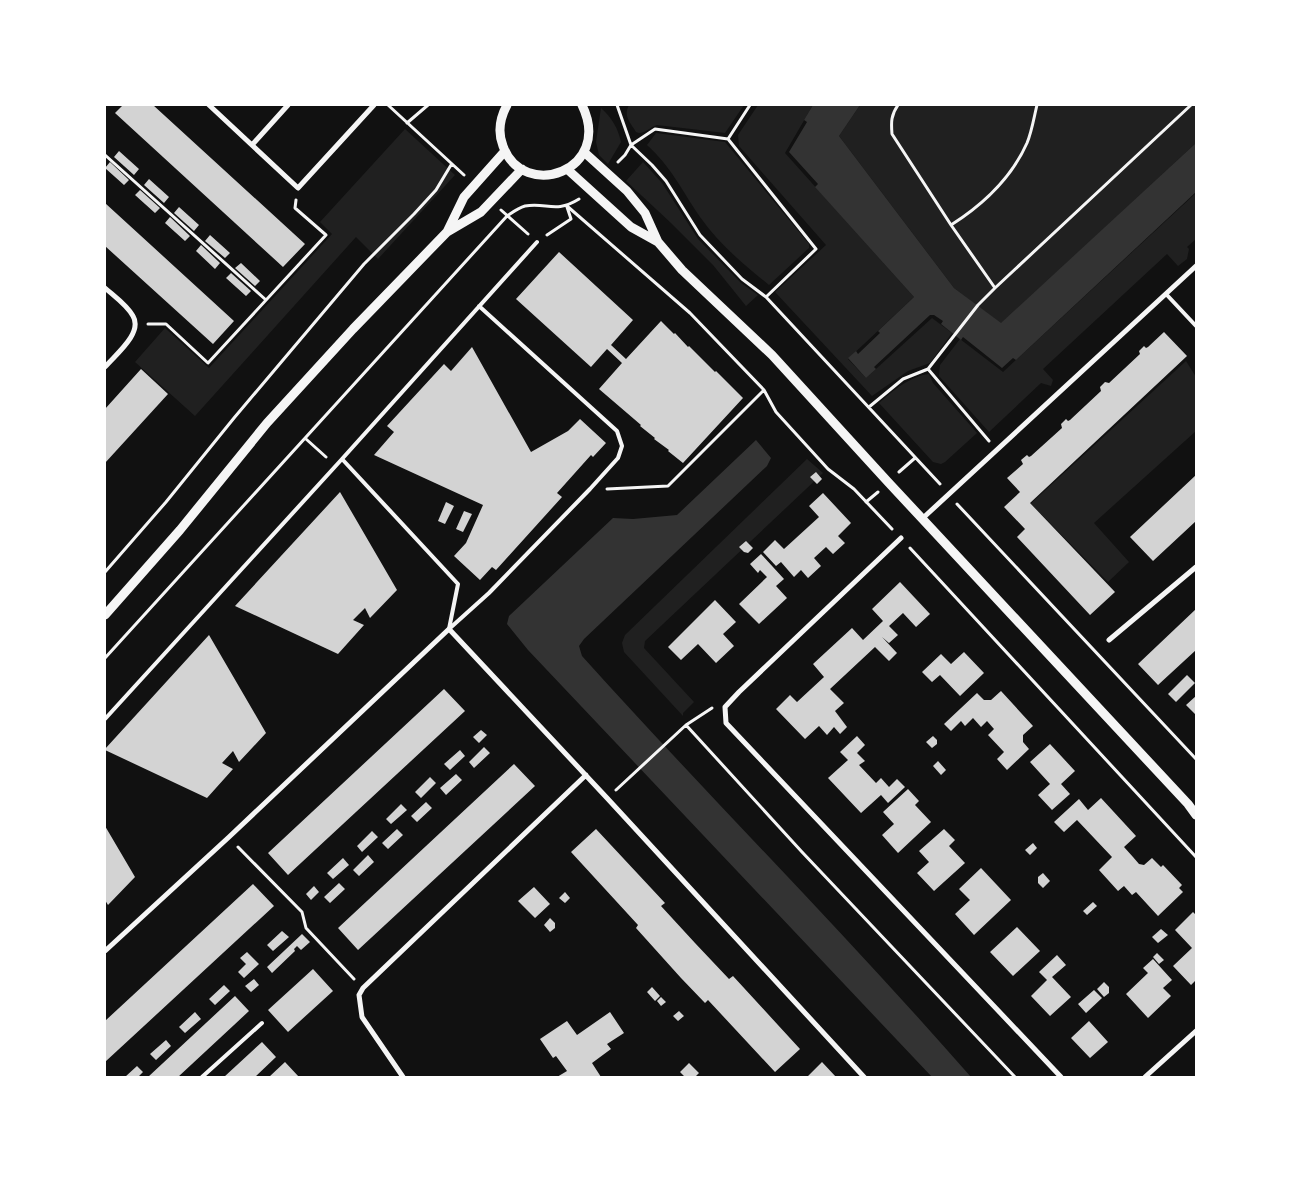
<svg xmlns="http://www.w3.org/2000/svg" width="1301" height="1182" viewBox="0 0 1301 1182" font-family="'Roboto Condensed',sans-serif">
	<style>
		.green { fill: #202020 }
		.water { fill: #333 }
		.building { fill: #d3d3d3 }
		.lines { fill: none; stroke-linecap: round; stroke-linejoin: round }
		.path { stroke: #f5f5f5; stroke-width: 3 }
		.service { stroke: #f5f5f5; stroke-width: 4 }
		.minor { stroke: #f5f5f5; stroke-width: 5 }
		.tertiary { stroke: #f5f5f5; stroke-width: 9 }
	</style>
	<rect width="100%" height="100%" fill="#111"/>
	<path class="green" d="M629 105H744L725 133 657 125C650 127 646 133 639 133L636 132C630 122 623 116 629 105Z
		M758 105H813L785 153 914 297 848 359 866 378 932 318 952 333 930 363 908 371 872 396 775 292 826 245 739 146 738 135Z
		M860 105H1196V143L1001 324 954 288 839 136Z
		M601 108C612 118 618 128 621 142L608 164 599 155 596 142Z
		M405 129 455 175 378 259 356 237 195 416 135 362 165 328 209 368 332 234 320 222Z
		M656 133 725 142 809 244V248L769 285C744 265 718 243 700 217 681 189 672 168 647 145Z
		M643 162 662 183 698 239 741 283 758 295 746 306 713 265 671 223 626 181Z
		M1196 193V239L1187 247 1189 249 1187 259 1178 266 1167 254 1043 369 1053 380 1051 386 1041 383 989 432 939 376 940 365 960 339 1003 372Z
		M1186 361 1196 377V431L1094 523 1129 562 1108 582 1041 514 1027 507Z
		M929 374 933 383 977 433 945 462 941 464 933 462 879 403C893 391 910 376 929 374Z
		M807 459 823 473 645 641 644 648 694 702 683 713V716L624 652 622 643 625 635Z"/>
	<path class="water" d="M813 105H860L839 136 954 288 1001 323 1196 143V192L1016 360 1013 358 1002 368 963 337 961 340 941 324 943 321 934 315H930L874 367 876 369 866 378 848 358 856 351 858 354 880 333 878 331 914 297 815 187 818 184 789 152 807 122 804 120Z
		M756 440 771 458 767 466 584 639 579 646 582 656C710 798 845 933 971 1077H932L528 650 507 624 509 616 613 518 633 519 677 515Z"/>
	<path class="building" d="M123 105H153L305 244 283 267 115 113Z
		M119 151 139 169 134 175 114 157Z
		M110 162 129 180 124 185 105 168Z
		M149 179 169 197 164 203 144 185Z
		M140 190 160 208 155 213 135 195Z
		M105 203 234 321 213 344 105 246Z
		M179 207 199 225 194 231 174 213Z
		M170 217 190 236 185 241 165 223Z
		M210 235 230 253 225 258 205 241Z
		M201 245 220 263 215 269 196 251Z
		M559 252 633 320 611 345 626 359 661 321 674 334 675 333 688 347 689 346 715 372 716 371 743 398 683 463 668 451 669 450 654 439 655 438 640 426 641 425 599 389 622 363 607 349 591 367 516 299Z
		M241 263 260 281 255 286 235 268Z
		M231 273 251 291 246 296 226 278Z
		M1164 332 1187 356 1030 503 1115 592 1090 615 1017 537 1025 529 1004 507 1020 492 1007 478 1023 464 1021 460 1027 455 1029 457 1031 456 1062 428 1061 424 1066 419 1068 421 1070 420 1101 391 1100 387 1105 382 1109 383 1140 354 1139 351 1144 346 1146 348 1148 347Z
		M472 347 531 452 568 431 580 419 606 443 593 457 591 455 557 493 562 497 496 570 492 567 480 580 454 556 466 543 483 505 374 455 394 432 387 426 444 364 451 371Z
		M141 369 168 394 105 463V409Z
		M816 472 822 479 817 484 810 477Z
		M1196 475V521L1153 561 1130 537Z
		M340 492 397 590 370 618 365 608 353 620 364 625 338 654 235 606Z
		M823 493 851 523 838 536 845 543 833 554 826 547 814 558 821 566 808 578 801 570 794 577 781 562 776 566 763 552 775 540 784 549 819 517 809 506Z
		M446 502 454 506 445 524 438 521Z
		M464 511 472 514 463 532 456 529Z
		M746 541 753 548 748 553 744 552 739 547Z
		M761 554 784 579 776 586 787 598 759 624 739 604 767 577 760 570 758 573 750 564Z
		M900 582 930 614 916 627 903 613 889 626 898 635 889 643 882 637 897 653 889 661 875 647 830 689 844 703 835 711 847 727 840 734 834 727 827 735 819 726 805 739 776 709 790 695 797 702 824 677 813 664 852 628 863 640 883 621 872 609Z
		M715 600 736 622 723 634 734 646 716 663 698 644 681 660 668 647Z
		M1196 609V650L1158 685 1138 664Z
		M209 635 266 733 239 762 233 751 222 763 233 769 207 798 105 750V749Z
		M964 652 984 673 960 696 940 675 932 682 922 672 941 654 951 664Z
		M1187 675 1195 683 1176 702 1168 694Z
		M444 689 465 711 288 875 268 853Z
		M1001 691 1033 726 1023 735V742L1029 749 1007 770 997 759 1004 752 988 735 994 729 987 721 981 727 973 718 965 726 961 721 951 731 944 724 977 693 984 700H991Z
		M1196 696V715L1186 705Z
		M481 730 487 735 479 743 473 737Z
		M857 736 865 745 857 753 865 761 859 765 876 783 881 778 889 787 897 779 905 787 888 803 881 795 861 813 828 778 848 760 840 752Z
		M933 736 937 740V744L932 748 926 742Z
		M1050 744 1075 771 1061 784 1070 794 1052 810 1038 795 1050 784 1030 762Z
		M484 747 490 753 474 768 469 762Z
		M460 750 465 756 450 770 444 764Z
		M938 761 946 770 941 775 933 766Z
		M514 764 535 786 358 950 338 928Z
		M456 774 462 780 446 795 440 788Z
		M430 777 436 783 421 798 415 792Z
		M908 789 919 801 915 805 931 822 898 853 882 835 894 824 883 812Z
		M1101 798 1136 836 1124 847 1133 857 1139 864 1144 865 1152 858 1161 867 1163 865 1182 885 1179 888 1183 892 1158 916 1136 892 1132 895 1124 886 1118 891 1099 870 1112 857 1077 820 1064 832 1054 822 1079 799 1088 810Z
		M426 802 432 808 417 822 411 816Z
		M401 804 407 810 391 824 386 819Z
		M105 826 135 877 108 905 105 900Z
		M397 829 403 835 388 849 382 843Z
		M596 829 665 903 661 906 695 943 729 979 733 976 800 1049 775 1072 708 1000 705 1003 681 978 636 928 638 925 571 852Z
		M944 829 955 840 949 846 965 863 934 891 917 873 929 862 919 851Z
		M372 831 378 837 362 852 357 846Z
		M1033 843 1037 848 1030 855 1025 850Z
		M368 855 374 862 359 876 353 870Z
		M343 858 349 865 333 879 327 873Z
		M981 868 1011 900 974 935 955 914 970 900 959 889Z
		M1043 873 1050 881 1043 888 1038 883V877Z
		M339 883 345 889 330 903 324 897Z
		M253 884 274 906 105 1062V1021Z
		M314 886 319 892 311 900 306 894Z
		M534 887 550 904 535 918 518 901Z
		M565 892 570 898 565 903 559 898Z
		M1093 902 1097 906 1087 915 1083 911Z
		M1193 912 1196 915V980L1191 985 1173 966 1192 948 1175 930Z
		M550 918 555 923V928L550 932 544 925Z
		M1017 927 1040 951 1013 976 990 952Z
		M1161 929 1168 935 1158 943 1152 937Z
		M282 931 289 937 273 951 267 945Z
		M302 934 310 942 301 950 297 946 294 949 295 951 272 973 267 967Z
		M247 952 259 964 244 978 238 972 246 964 240 958Z
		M1157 953 1164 960 1159 964 1153 957Z
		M1057 955 1066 965 1052 977 1071 997 1050 1016 1031 996 1047 980 1039 972Z
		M1153 959 1172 980 1163 988 1171 996 1148 1018 1126 994 1148 973 1143 968Z
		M313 969 333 991 288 1032 268 1010Z
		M254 979 259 985 251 992 245 986Z
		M1104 982 1109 987V993L1104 997 1097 989Z
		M224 985 230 991 215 1005 209 999Z
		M652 987 660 996 655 1001 647 992Z
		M1094 990 1102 998 1086 1013 1078 1004Z
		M235 996 249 1011 234 1025 178 1077H148Z
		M661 997 666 1002 661 1006 657 1001Z
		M679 1011 684 1016 678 1021 673 1016Z
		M195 1012 201 1019 185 1033 179 1027Z
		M610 1012 624 1033 607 1044 611 1049 592 1063 601 1077H557L567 1071 556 1056 553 1058 540 1039 567 1021 577 1035Z
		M1089 1021 1108 1042 1090 1058 1071 1038Z
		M166 1040 171 1046 156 1060 150 1054Z
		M262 1042 276 1057 255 1077H224Z
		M285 1062 299 1077H269Z
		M822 1062 836 1077H807Z
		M689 1063 699 1073 695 1077H685L680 1072Z
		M137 1066 143 1072 138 1077H125Z"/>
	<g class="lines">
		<path class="path" d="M388 105 464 175
			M617 105 631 145
			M898 105C891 115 891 122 892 134L951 225 995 288
			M407 123 428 105
			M728 139 750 105
			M631 145 652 165 666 181 700 235 742 279 766 297 940 484
			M105 155 266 300
			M618 162 625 155 631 145 655 129 728 139 816 249 766 297
			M567 206 690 313 764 390 776 412 828 469 854 489 892 529
			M501 210 528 234
			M951 225C984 204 1011 179 1027 143 1032 131 1034 117 1037 105
			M547 235 571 219 567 207
			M148 324H166L208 363 326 235 295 208 296 200
			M869 407 903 379 928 369
			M306 439 326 457
			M989 441 928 369 978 305 995 288 1191 105
			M899 472 915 458
			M607 489 668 486 764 390
			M866 502 878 492
			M957 504 1196 759
			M910 548 1196 857
			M105 572 166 502 234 418 364 264 414 214 436 190 451 165
			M105 658 507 216C513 212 518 208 525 206 547 202 555 214 579 199
			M686 725 802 852 1015 1077
			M616 790 686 725 712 708
			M238 847 302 912 306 928 354 979"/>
		<path class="service" d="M1166 294 1196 326
			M449 629 458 584 342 459 537 242
			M449 629 489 593 590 489 618 458 622 446 617 431 479 306
			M105 719 342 459
			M202 1077 262 1023"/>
		<path class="minor" d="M209 105 298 188 374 105
			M252 145 288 105
			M105 288C114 296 127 305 133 316 143 333 116 354 105 367
			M923 518 1196 266
			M901 538 739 692 725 707 726 723 1061 1077
			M1109 640 1196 567
			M105 951 229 837 449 629 607 798 864 1077
			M403 1077 362 1017 359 995 363 988 586 775
			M1145 1077 1196 1031"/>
		<path class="tertiary" d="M507 105C500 118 497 131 503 146 523 202 614 171 582 105
			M584 152 627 191 645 213 658 242 682 270 772 355 888 482 1188 804 1196 815
			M567 169 631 227 658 242
			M447 232 464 197 505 151
			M105 615 180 530 267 423 353 329 447 232 481 212 522 169"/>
	</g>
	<rect width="1301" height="1182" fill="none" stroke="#ffffff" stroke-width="212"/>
</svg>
